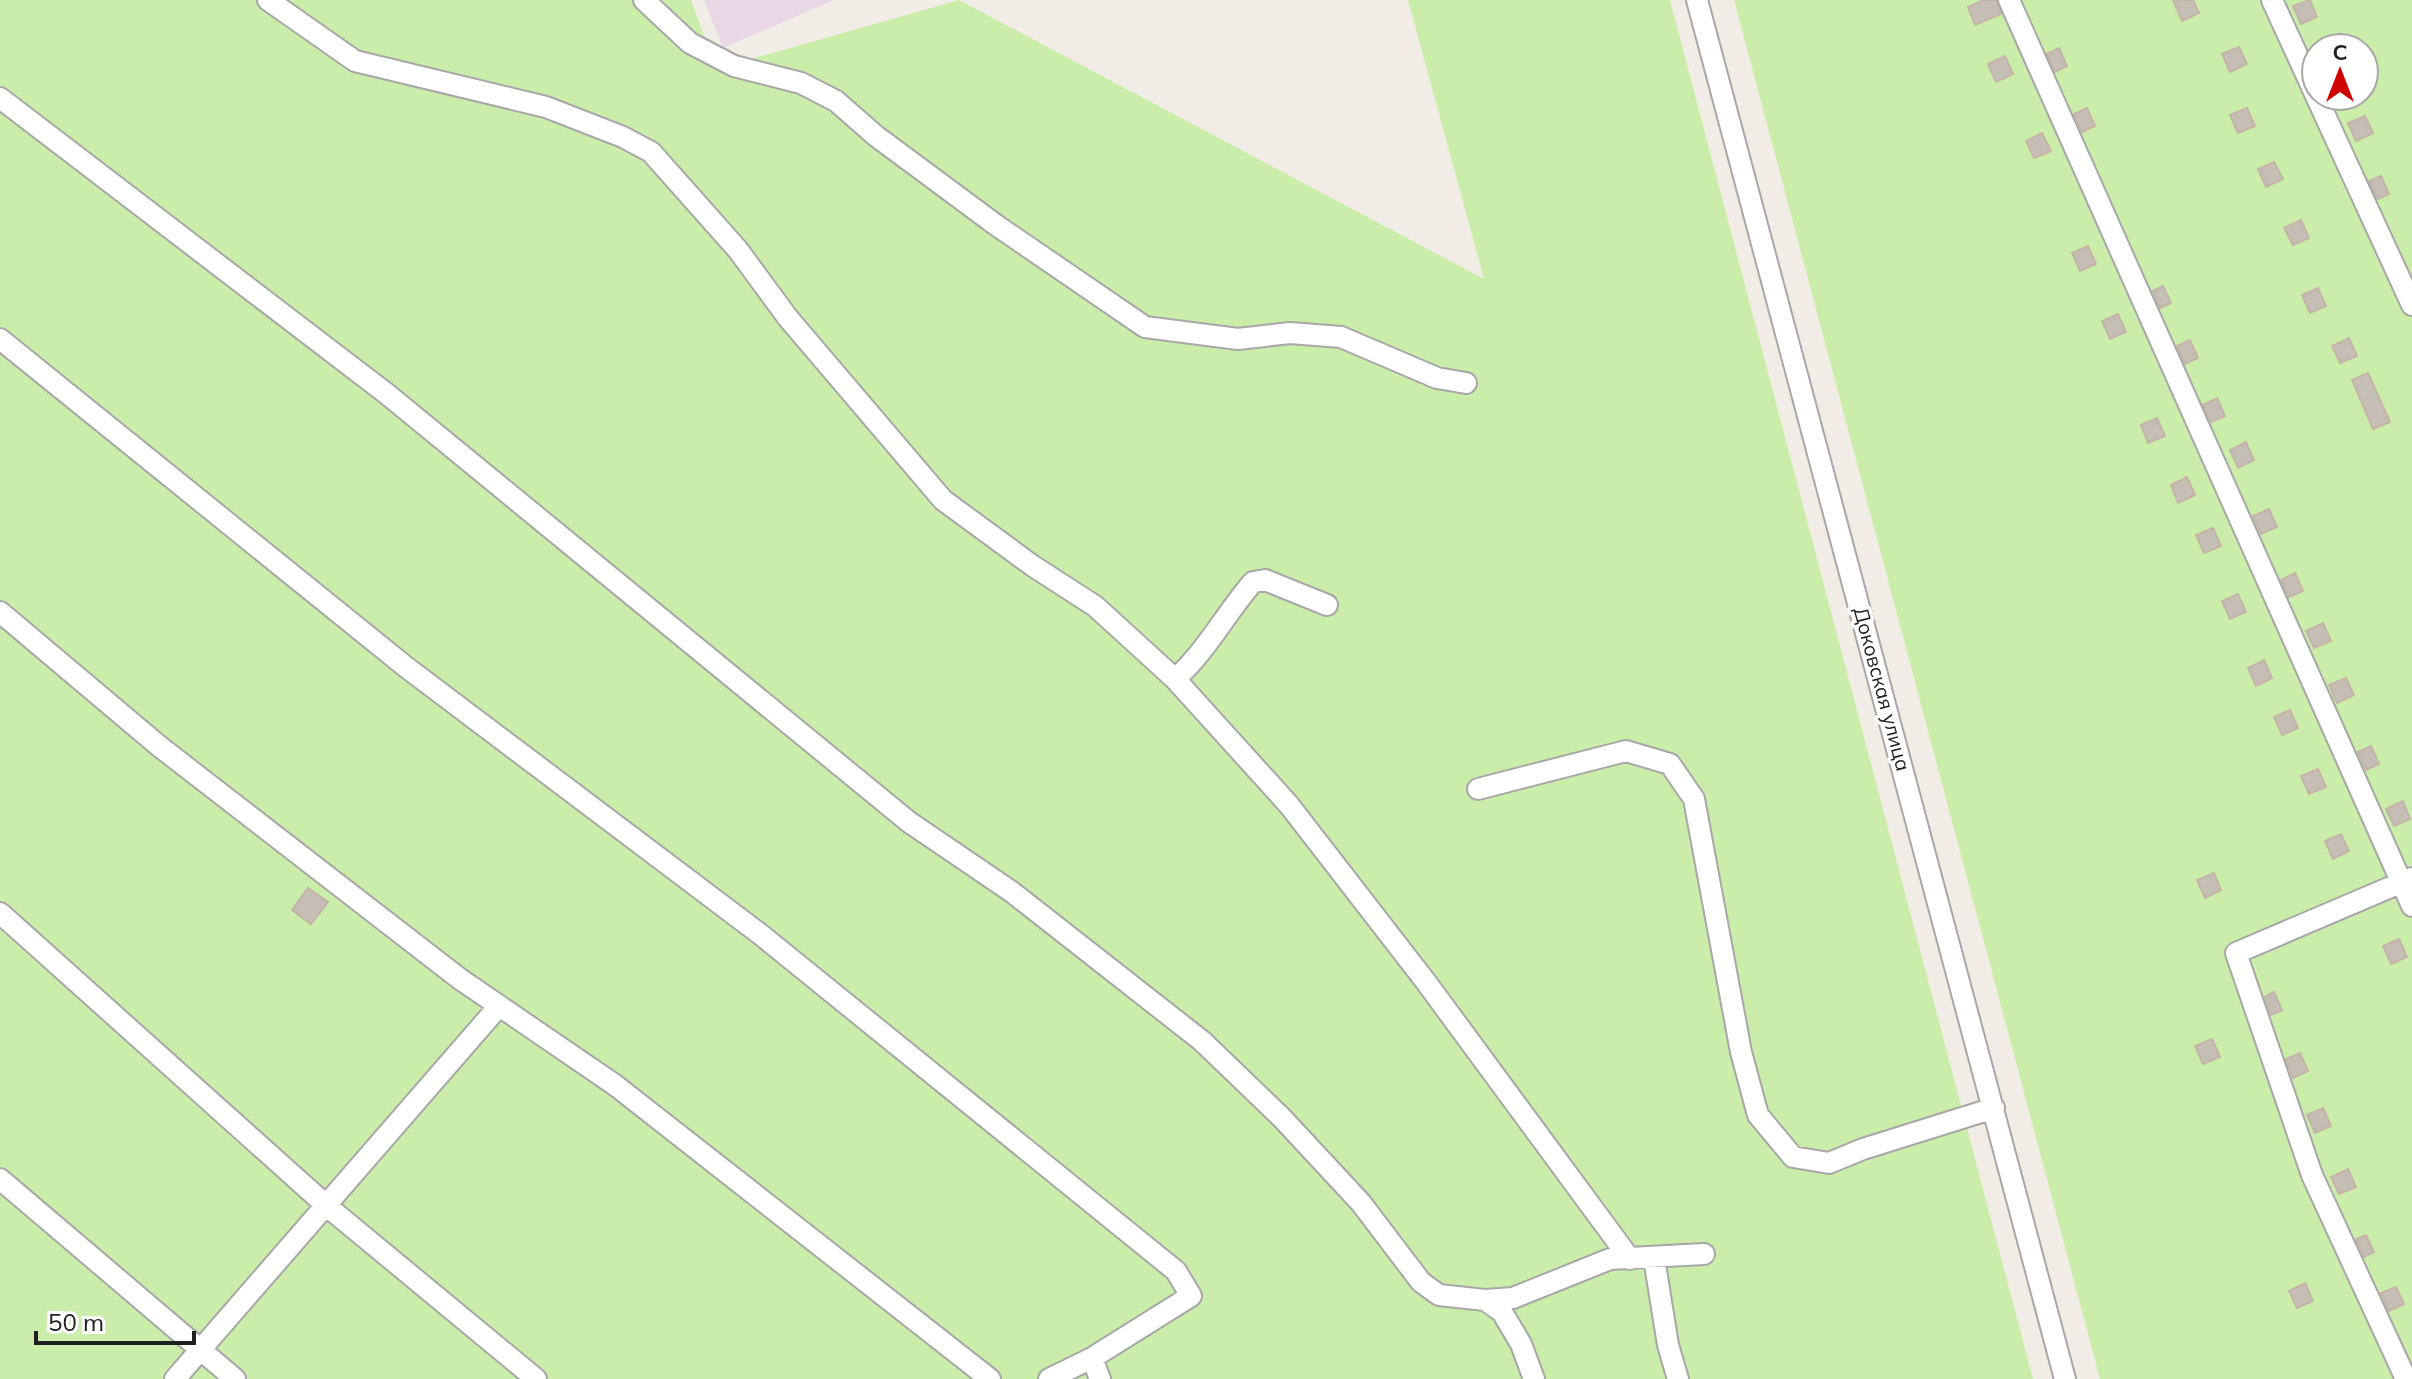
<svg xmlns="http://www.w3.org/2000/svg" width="2412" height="1379" viewBox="0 0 2412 1379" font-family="Mulish,sans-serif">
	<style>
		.industrial { fill: #ead8e7 }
		.grass { fill: #cbedaa; fill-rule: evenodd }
		.building { fill: #c6bdb5; stroke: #c4b4a8; stroke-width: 2 }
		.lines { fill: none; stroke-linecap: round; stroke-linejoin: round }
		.minor-casing { stroke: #a7a7a7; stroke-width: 24 }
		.minor { stroke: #fff; stroke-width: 20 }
		.labels { text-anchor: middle; stroke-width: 7; stroke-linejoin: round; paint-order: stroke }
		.street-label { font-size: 20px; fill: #202020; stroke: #fff }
	</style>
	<rect width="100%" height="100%" fill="#f1ede6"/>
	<path class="industrial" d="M704 0H834L723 48Z"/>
	<path class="grass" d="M0 0H691L716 69 959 0 1484 279 1408 0H1670L2033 1379H0Z
		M1734 0H2412V1379H2100ZM2316 48H2364V96H2316Z"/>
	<path class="building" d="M1984 0H1996L2001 14 1975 25 1968 7Z
		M2173 0H2193L2199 13 2182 21Z
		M2310 0 2317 17 2301 24 2293 6Z
		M2239 47 2247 64 2230 72 2222 54Z
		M2059 48 2067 66 2055 72 2047 54Z
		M2005 56 2013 74 1996 82 1988 64Z
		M2087 108 2095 126 2082 132 2074 114Z
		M2247 108 2255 126 2238 133 2230 115Z
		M2365 116 2373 133 2356 141 2348 123Z
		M2042 133 2051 151 2034 158 2026 141Z
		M2274 162 2283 179 2266 187 2258 169Z
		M2381 176 2389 194 2378 199 2369 181Z
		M2301 220 2309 238 2293 245 2284 228Z
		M2088 246 2096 264 2080 271 2072 253Z
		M2163 286 2171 303 2160 308 2153 291Z
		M2318 288 2326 306 2310 313 2302 295Z
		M2118 314 2126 332 2110 339 2102 321Z
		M2349 338 2357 356 2340 363 2332 346Z
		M2190 340 2198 358 2185 364 2177 346Z
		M2368 373 2390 422 2373 429 2352 380Z
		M2217 398 2225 416 2211 422 2203 405Z
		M2157 418 2165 436 2148 443 2141 425Z
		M2246 442 2254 460 2238 468 2230 450Z
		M2187 477 2195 495 2178 503 2171 485Z
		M2269 509 2277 527 2261 534 2253 516Z
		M2213 528 2221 546 2204 553 2196 535Z
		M2295 573 2303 591 2289 597 2281 580Z
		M2238 594 2246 612 2230 619 2222 601Z
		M2323 623 2331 641 2314 648 2306 631Z
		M2264 660 2272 678 2256 686 2248 668Z
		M2346 678 2354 695 2337 703 2329 685Z
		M2290 710 2298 728 2282 735 2274 717Z
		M2371 746 2379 764 2366 770 2358 752Z
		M2318 769 2326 787 2309 794 2301 776Z
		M2403 801 2410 819 2394 826 2386 809Z
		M2341 834 2349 851 2333 859 2325 841Z
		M2214 873 2221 890 2205 898 2197 880Z
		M308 888 328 902 311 924 292 910Z
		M2399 939 2407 957 2391 964 2383 946Z
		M2274 992 2282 1010 2271 1015 2265 997Z
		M2212 1039 2220 1057 2203 1064 2195 1046Z
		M2300 1053 2308 1071 2293 1078 2286 1059Z
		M2323 1108 2331 1126 2315 1133 2307 1115Z
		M2348 1169 2356 1187 2339 1194 2331 1177Z
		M2366 1235 2374 1252 2364 1257 2356 1239Z
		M2305 1283 2313 1301 2297 1308 2289 1291Z
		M2396 1287 2404 1304 2389 1311 2381 1293Z"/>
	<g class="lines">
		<g class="minor-casing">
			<path id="minor" d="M268 0 355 61 546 107 623 137 651 152 738 250 788 318 943 500 1033 566 1095 606 1175 679 1289 805 1426 982 1630 1259
				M644 0 690 43 734 66 801 83 836 101 876 136 996 225 1145 327 1238 339 1290 333 1341 337 1437 378 1466 383
				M1697 0 2065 1379
				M2009 0 2412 906
				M2272 0 2316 96
				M2316 96 2412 305
				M0 98 387 394 909 822 1012 892 1202 1041 1282 1118 1361 1203 1421 1282 1439 1295 1485 1300 1502 1312 1521 1344 1534 1379
				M0 339 406 667 760 934 1176 1271 1191 1296 1092 1358 1049 1379
				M0 612 159 746 460 979 615 1085 990 1379
				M1175 679C1206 652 1226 613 1253 582L1265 580 1327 605
				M1478 789 1626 751 1670 764 1694 799 1741 1052 1758 1115 1793 1157 1829 1163 1863 1149 1994 1108
				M0 913 328 1207 536 1379
				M0 1179 235 1379
				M1654 1258 1668 1345 1678 1379
				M1485 1300 1513 1298 1610 1259 1704 1254
				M1092 1358 1100 1379
				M175 1379 499 1006
				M2406 1379 2312 1175 2236 953 2412 878"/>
		</g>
		<use href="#minor" class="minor"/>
	</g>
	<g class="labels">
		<g class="street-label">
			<text transform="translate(1882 689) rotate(75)" y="7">Доковская улица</text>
		</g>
	</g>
	<g transform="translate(2340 72)"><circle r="38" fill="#ffffff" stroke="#a6a6a6" stroke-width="2"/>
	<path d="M0-6L14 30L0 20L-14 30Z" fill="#d00000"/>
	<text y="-12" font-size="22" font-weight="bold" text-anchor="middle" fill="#202020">С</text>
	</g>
	<path d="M36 1331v12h158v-12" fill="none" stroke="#202020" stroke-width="4"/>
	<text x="48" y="1331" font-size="24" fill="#202020" stroke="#ffffff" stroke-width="6" paint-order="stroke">50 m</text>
</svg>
